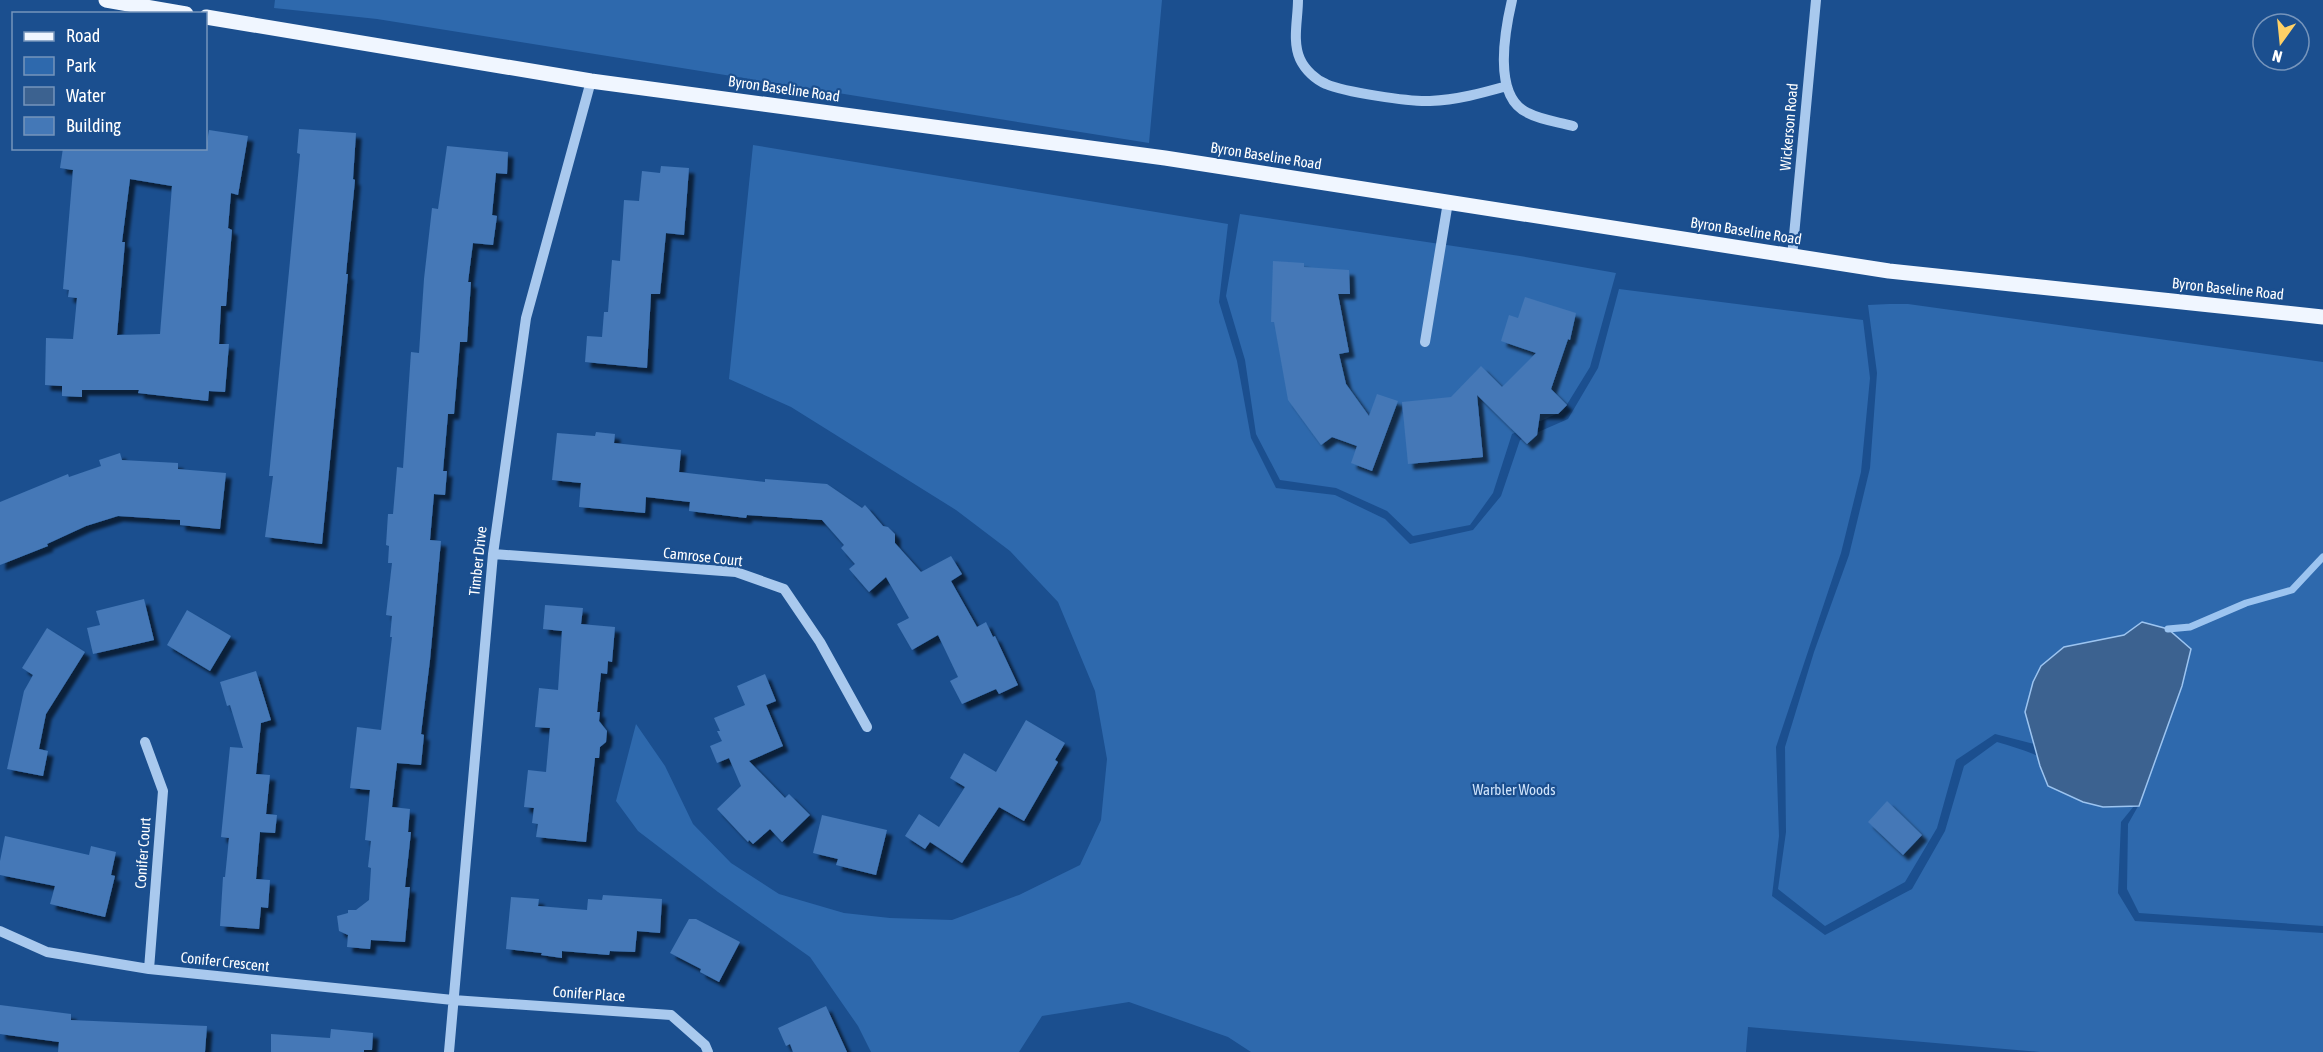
<svg xmlns="http://www.w3.org/2000/svg" width="2323" height="1052" viewBox="0 0 2323 1052" font-family="'Asap Condensed',sans-serif">
	<style>
		.green { fill: #2e69ad }
		.water { fill: #3c6290; stroke: #9cc4f0; stroke-width: 1.5 }
		.lines { fill: none; stroke-linecap: round; stroke-linejoin: round }
		.stream { stroke: #9cc4f0; stroke-width: 7 }
		.building { fill: #4478b7; fill-rule: evenodd; filter: url(#shadow) }
		.minor { stroke: #a9c9ee; stroke-width: 10 }
		.major { stroke: #f0f6ff; stroke-width: 15 }
		.labels { text-anchor: middle; stroke-width: 4.5; stroke-linejoin: round; paint-order: stroke }
		.street-label { font-size: 15px; fill: #fff; stroke: #1b4f8f }
		.park-label { font-size: 15px; fill: #cfe3fa; stroke: #1b4f8f }
	</style>
	<defs>
		<filter id="shadow"><feDropShadow dx="5.5" dy="5.5" stdDeviation="1.5" flood-color="#0009"/></filter>
	</defs>
	<rect width="100%" height="100%" fill="#1b4f8f"/>
	<path class="green" d="M275 0H1162L1149 143 377 19 274 8Z
		M753 145 1228 224 1219 302 1237 361 1251 438 1276 488 1335 495 1385 519 1410 544 1473 530 1501 496 1520 440 1568 419 1598 368 1619 289 1863 320 1870 378 1861 472 1841 553 1776 747 1779 836 1772 896 1825 935 1912 889 1945 831 1964 766 1997 742C2046 755 2089 780 2134 806L2121 822 2118 893 2135 921 2323 933V1052H2040L1748 1027 1746 1052H1251L1228 1037 1129 1002 1042 1016 1019 1052H871L858 1026 810 957 718 892 638 831 616 801 636 724 665 766 693 824 731 863 779 894 844 913 890 918 952 920 1019 895 1080 865 1101 820 1107 759 1095 691 1058 602 1010 551 956 510 791 407 729 379Z
		M1240 214 1520 256 1616 273 1590 367 1563 411 1512 434 1493 493 1470 525 1413 536 1387 511 1336 488 1280 480 1256 434 1245 360 1226 296Z
		M1889 304H1908L2323 362V926L2139 913 2127 889 2128 824 2141 801 2034 744 1995 734 1956 760 1937 828 1905 882 1825 926 1778 889 1786 832 1785 747 1814 652 1849 555 1870 468 1877 373 1868 305Z"/>
	<path class="water" d="M2142 622 2168 629 2191 649 2182 686 2139 806 2103 807 2083 802 2048 786 2040 766 2025 712 2033 682 2041 666 2064 647 2124 635Z"/>
	<g class="lines">
		<path class="stream" d="M2168 629 2190 627 2246 603 2292 590 2323 557"/>
	</g>
	<path class="building" d="M299 129 356 133 353 179 355 180 346 274H348L322 544 265 537 273 476H269L290 261 300 154 297 153Z
		M209 130 248 136 238 195 231 193 228 228 232 230 229 266 226 306H221L219 344H229L225 392 209 391 208 401 138 393 139 390H82V397L62 396V386L45 385 46 338 73 339 77 298 68 297 69 290 63 289 73 170 60 168 63 148H206ZM130 179 172 186 160 334 117 335 125 242H122Z
		M447 146 508 152 507 174 496 173 492 215 497 216 493 245 473 243 468 282H471L467 342H460L454 414H448L443 471H447L445 495 434 494 430 540 441 541 430 660 421 734 424 735 421 765 397 763 392 807 410 809 408 832H411L405 887H410L405 942 371 940 370 949 347 947 348 935 339 931 337 916 348 913V910H356L369 900 371 868 368 867 371 841 365 840 370 790 350 788 357 727 381 730 392 637H390L392 616 386 615 392 563H388L389 546 386 545 388 514H393L397 467 403 468 411 352 419 353 424 279 432 208 438 209Z
		M661 166 689 168 684 235 666 233 660 294H651L647 368 585 362 587 336 602 337 604 312H608L612 260 620 261 624 200 639 201 642 171 660 173Z
		M1273 261 1304 263V267L1349 270 1350 294H1338L1349 352 1339 354 1346 384 1369 416 1377 394 1398 401 1372 471 1351 463 1357 446 1332 437 1321 445 1288 400 1274 322H1271Z
		M1525 297 1576 313 1570 340 1568 339 1551 389 1567 405 1558 414H1540L1537 435 1527 444 1477 395 1483 457 1408 464 1402 402 1451 397 1481 366 1502 387 1536 353 1501 341 1509 315 1518 318Z
		M596 432 615 434 614 443 681 450 679 472 765 482V479L827 484 862 508 865 505 883 526 888 527 895 534V543L921 572 951 556 962 574 951 581 977 627 986 622 993 637 995 636 1018 685 999 694 996 689 962 704 950 681 958 677 938 635 912 650 897 624 909 618 886 577 869 592 849 569 855 564 841 548 844 545 822 520 747 515 746 518 689 511 690 502 646 497 645 513 579 507 581 483 552 480 557 433 595 436Z
		M120 453 122 460 178 463V469L226 473 220 529 180 525V520L118 516 86 526 47 544 48 546 0 565V502L68 474 69 477 101 466 99 460Z
		M144 599 154 640 93 654 87 628 100 625 96 611Z
		M545 605 583 608 581 624 615 627 612 662 608 661 607 674 601 673 597 712H600L599 721 607 731 606 742 600 747 599 758H595L586 842 536 837 538 824 532 823 534 808 524 807 528 770 546 772 550 728 535 727 539 688 558 690 562 631 543 629Z
		M187 610 231 636 210 671 167 645Z
		M47 628 85 652 46 714 39 749 48 751 43 776 7 769 24 691 33 675 22 668Z
		M256 671 271 720 261 723 256 774 270 775 266 814 277 815 275 833 260 832 256 879 270 880 268 908 261 907 259 929 220 926 223 877H225L229 838 221 837 230 747 243 748 230 705 227 706 220 682Z
		M765 674 776 701 766 705 783 746 749 761 785 798 789 794 810 815 782 842 770 829 753 844 749 840 748 842 717 809 741 786 729 758 717 763 710 746 722 741 717 731H720L714 718 745 705 737 686Z
		M1026 720 1065 743 1055 760 1058 762 1024 821 999 807 962 863 930 842 925 849 905 836 919 814 939 827 965 787 950 778 964 753 996 772Z
		M1887 801 1922 835 1903 855 1868 822Z
		M822 815 887 830 876 875 836 865 838 859 813 853Z
		M5 836 89 855 91 846 116 852 111 875 115 876 105 917 50 904 55 886 0 875V861Z
		M603 895 662 899 660 933 637 931 635 952 610 951 609 955 562 951V958L541 955 542 953 506 949 511 897 539 899 538 906 587 910 588 899 602 900Z
		M689 919H696L740 942 719 982 700 972 701 969 670 953Z
		M0 1005 71 1014V1020L207 1026 205 1052H58L59 1042 0 1034Z
		M826 1006 847 1052H793L790 1044 786 1046 778 1028Z
		M331 1029 373 1033 372 1050H364V1052H271V1034L330 1038Z"/>
	<g class="lines">
		<path class="minor" d="M1298 0C1298 19 1292 41 1300 59 1305 70 1316 80 1326 84 1344 92 1410 102 1430 101 1457 100 1482 93 1507 86
			M1512 0C1505 30 1492 97 1528 113 1541 120 1559 122 1573 126
			M1792 257 1816 0
			M1425 342 1448 202
			M493 554 736 572 784 589 820 642 867 727
			M145 742 163 791 149 969
			M0 931 47 952 149 969 453 1000 671 1015 705 1045 708 1052
			M449 1052 493 554 526 318 591 81"/>
		<path class="major" d="M106 0 186 14
			M206 17 591 81 1165 158 1889 271 2323 317"/>
	</g>
	<g class="labels">
		<g class="street-label">
			<text transform="translate(784 89) rotate(8)" y="5">Byron Baseline Road</text>
			<text transform="translate(1789 127) rotate(-85)" y="5">Wickerson Road</text>
			<text transform="translate(1266 156) rotate(9)" y="5">Byron Baseline Road</text>
			<text transform="translate(1746 231) rotate(9)" y="5">Byron Baseline Road</text>
			<text transform="translate(2228 289) rotate(6)" y="5">Byron Baseline Road</text>
			<text transform="translate(703 557) rotate(6)" y="5">Camrose Court</text>
			<text transform="translate(478 561) rotate(-84)" y="5">Timber Drive</text>
			<text transform="translate(143 853) rotate(-86)" y="5">Conifer Court</text>
			<text transform="translate(225 962) rotate(6)" y="5">Conifer Crescent</text>
			<text transform="translate(589 994) rotate(4)" y="5">Conifer Place</text>
		</g>
		<g class="park-label">
			<text x="1514" y="795">Warbler Woods</text>
		</g>
	</g>
	<rect x="12" y="12" width="195" height="138" fill="#1b4f8f" stroke="#7695bc" stroke-width="1.5"/>
	<rect x="24" y="32" width="30" height="9" fill="#f0f6ff" stroke="#7695bc" stroke-width="1.5"/>
	<text x="66" y="42" font-size="18" fill="#ffffff">Road</text>
	<rect x="24" y="57" width="30" height="18" fill="#2e69ad" stroke="#7695bc" stroke-width="1.5"/>
	<text x="66" y="72" font-size="18" fill="#ffffff">Park</text>
	<rect x="24" y="87" width="30" height="18" fill="#3c6290" stroke="#7695bc" stroke-width="1.5"/>
	<text x="66" y="102" font-size="18" fill="#ffffff">Water</text>
	<rect x="24" y="117" width="30" height="18" fill="#4478b7" stroke="#7695bc" stroke-width="1.5"/>
	<text x="66" y="132" font-size="18" fill="#ffffff">Building</text>
	<g transform="translate(2281 42) rotate(195)"><circle r="28" fill="#1b4f8f" stroke="#7695bc" stroke-width="1.5"/>
	<path d="M0-4.5L10 22L0 15L-10 22Z" fill="#ffd166"/>
	<text y="-9" font-size="16" font-weight="bold" text-anchor="middle" fill="#ffffff">N</text>
	</g>
</svg>
